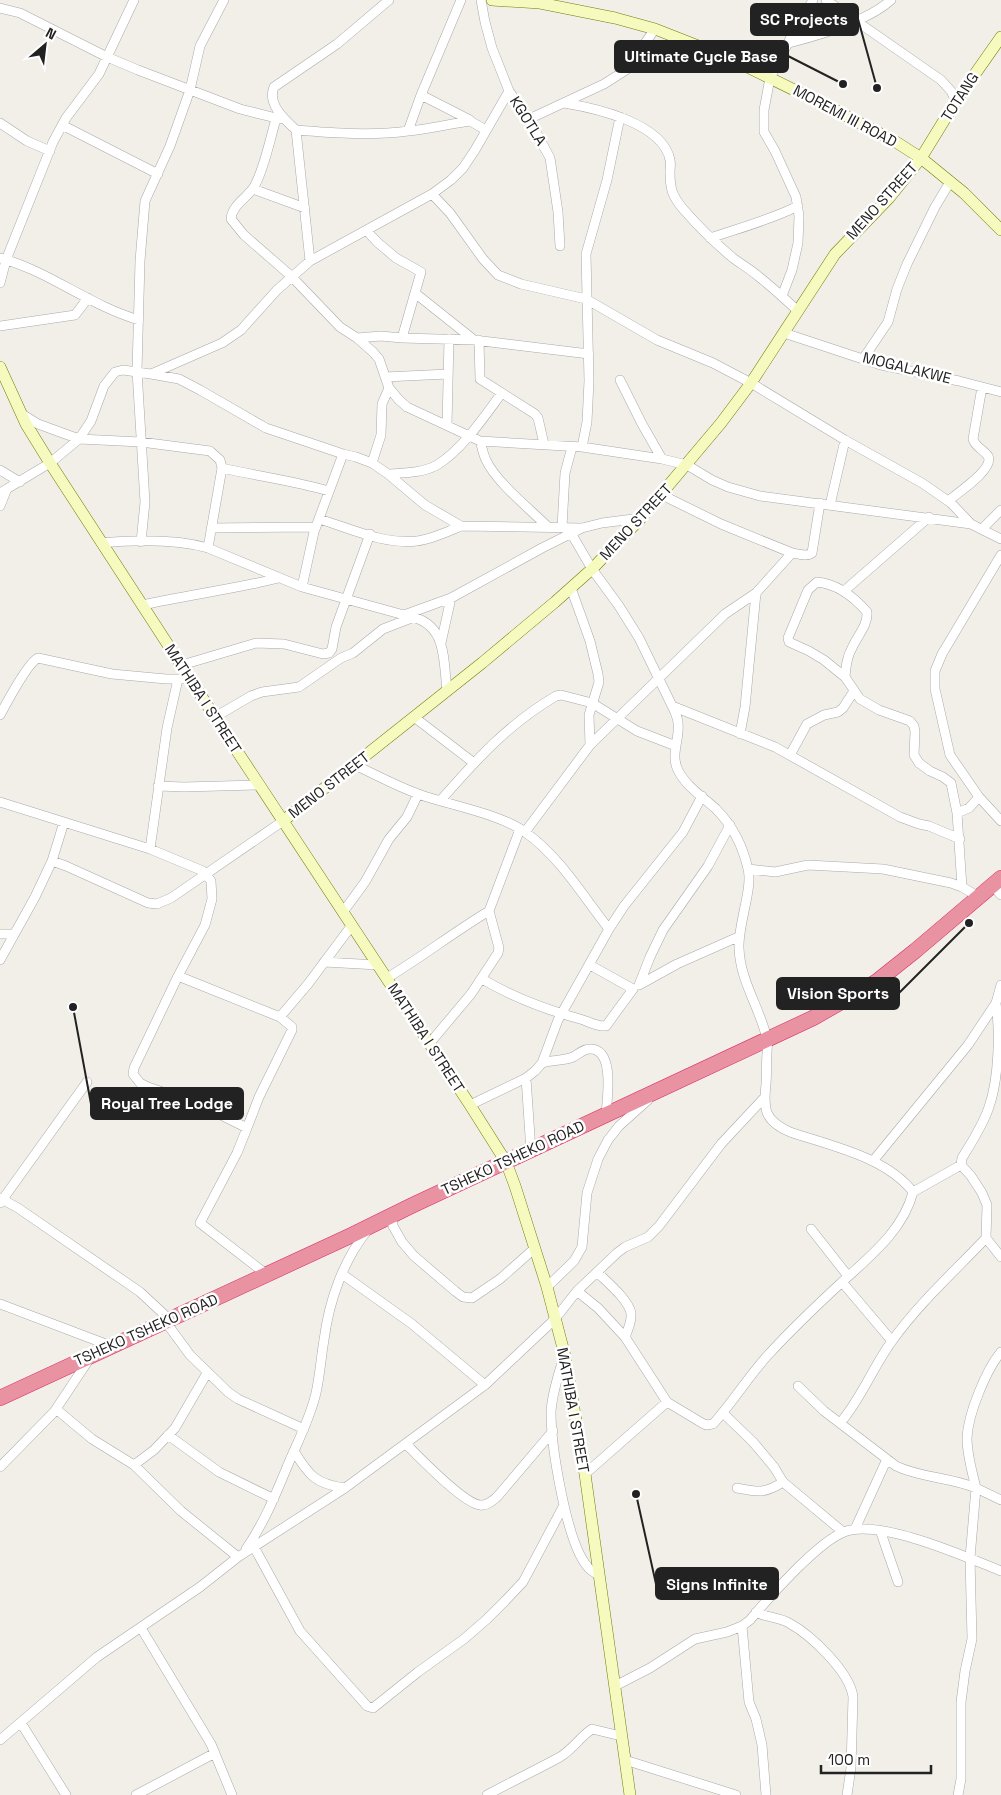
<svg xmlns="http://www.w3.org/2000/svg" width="1001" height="1795" viewBox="0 0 1001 1795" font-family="'Space Grotesk',sans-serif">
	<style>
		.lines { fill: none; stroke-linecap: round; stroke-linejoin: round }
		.street-casing { stroke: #a9a9a9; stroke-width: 10 }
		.secondary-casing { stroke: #707d05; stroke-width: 12 }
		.highway-casing { stroke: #dc2a67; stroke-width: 16 }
		.street { stroke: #fff; stroke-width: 9 }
		.secondary { stroke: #f7fabf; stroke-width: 11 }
		.highway { stroke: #e892a2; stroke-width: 15 }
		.labels { text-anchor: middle; stroke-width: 5; stroke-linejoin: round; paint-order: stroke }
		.street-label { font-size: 15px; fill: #222; stroke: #fff }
		.leader { fill: none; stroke: #222; stroke-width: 2 }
		.callout-dot { fill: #222; stroke: #fff; stroke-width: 2 }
		.callout { fill: #222; stroke: #222; stroke-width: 2 }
		.callout-label { font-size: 16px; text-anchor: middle; font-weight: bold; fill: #fff }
	</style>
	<rect width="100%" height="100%" fill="#f2efe9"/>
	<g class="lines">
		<g class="street-casing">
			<path id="street" d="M481 0 485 22 492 48 509 91 529 119 550 158 558 212 560 246
				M826 0 941 80 951 91 956 101
				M0 8 20 13 107 57 138 70 240 109 280 119
				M789 43C820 35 868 21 891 0
				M421 95 470 120
				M564 103C595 108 663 123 670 160 671 164 670 168 670 172 670 189 672 196 684 210 699 227 715 243 733 258 741 264 750 269 758 276 772 287 785 299 798 311
				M276 119C270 139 264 170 254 187 247 198 232 205 231 219L244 235 291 276 340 327 357 338 373 352 379 359 389 388 399 400 407 407 480 441 582 447 662 459 687 465 712 480 728 487 760 496 971 524 1001 539
				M529 119 604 84 626 70 655 29
				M0 123 27 141 50 151
				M62 125 158 174
				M296 130C333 133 371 136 408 131 429 129 449 124 470 121L486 130
				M408 131 421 95 461 0
				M253 189 305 208
				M432 194 450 213 483 259 498 275 521 284 586 299 657 340 713 363 751 383 845 440 922 483 951 503 971 524
				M367 231 377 242 396 258 421 272 402 338
				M710 238C740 228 770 220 798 206
				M0 258C49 271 90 306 139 320
				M310 261 296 130C284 119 267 104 274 87L337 44 389 0
				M0 283 6 260 53 142 66 118 99 74 134 0
				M415 293 474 340
				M782 296 792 270 798 243 799 216 796 197 775 151 764 132V110L770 78 791 37 813 0
				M0 326 75 315 88 298
				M784 333 881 365 959 381 1001 392
				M357 338 381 336 402 338 474 340 589 354
				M479 340 480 379 535 414 538 418 544 444
				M863 359 888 322 897 289 907 264 935 207 950 182
				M151 374 179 379 200 390 266 428 343 454 356 457 372 463 388 474 425 505 461 526 581 528
				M385 377 448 374
				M620 380 642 424 662 459
				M22 414 38 424 79 439 141 442 210 451 220 460 222 468 208 548
				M447 425 449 339
				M480 441C482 447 483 454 486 460 496 482 530 509 548 527
				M582 447 587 422 589 381 586 254 607 180 620 117
				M372 463 381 435 382 404 389 388
				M222 468C257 476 294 481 329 491
				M0 470 20 482
				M388 474C403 473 423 473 437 465 462 450 484 417 501 394
				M0 493 50 463 79 439 91 421 104 386 115 372 123 370 151 374 222 343 241 330 277 290 310 261 432 194 451 180 463 168 475 150 509 91
				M662 495 721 524 792 553C798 554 807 557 812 553L820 503
				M948 501C956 494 995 469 988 456 983 449 975 447 973 439L982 387
				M830 505 845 440
				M0 506 6 491
				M319 519C349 528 384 545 417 541 432 539 447 532 461 526
				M562 527 565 473 572 447
				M211 528 316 527
				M983 528 1001 510
				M571 533 592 569 619 606 639 638 675 712C676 715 678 719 678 723 680 738 671 753 677 768 684 785 703 797 716 809 732 825 743 847 748 869 753 888 738 924 739 948 740 981 760 1008 767 1039 768 1043 767 1049 767 1054 766 1064 767 1074 766 1084 763 1110 765 1121 790 1132 831 1146 886 1157 913 1192
				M141 542 145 502 137 371 140 261 145 201 170 146 190 90 200 46 224 0
				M101 543C134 540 176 539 208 548L302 587 404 615 451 598 542 548 582 528 602 523 641 518
				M1001 555 942 654 935 671V689L950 755 979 797 1001 821
				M302 587 314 532 343 454
				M571 588 590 641 598 674 599 682 589 715 590 745
				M844 591 929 517
				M142 605C188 595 234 589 279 578
				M409 616C447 624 443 658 447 690
				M441 643 451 598
				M182 665 256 643 284 644 323 654 329 653 332 649 336 627 370 534
				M845 677C846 666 847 656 853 646 858 635 868 625 867 612 854 597 838 584 817 582L808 590 788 638 789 642 809 651 824 660 845 677 860 699 879 710 910 721 914 726 915 732 914 755 919 763 930 771 943 777 951 783 957 813 969 808 979 797
				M672 706 775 747 900 817 919 824 929 826 960 839
				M0 715C6 704 28 662 38 658L112 674 166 679H190
				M215 717 251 696 262 692 299 687 341 658 353 653 383 629 414 617
				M414 717 474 763
				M740 734 745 707 756 593
				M790 755 807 724 824 715 838 712 843 708 854 691
				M355 765C376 775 398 787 421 795 450 805 500 814 525 832 561 858 582 895 609 929L558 1020 542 1063 535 1071 526 1078 470 1105
				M158 786 184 787 260 785
				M440 801C476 760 508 724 556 696L561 695 592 703 637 731 676 746
				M0 802 150 849 203 871 211 881 212 899 205 925 178 976 134 1068 133 1074 140 1083 148 1087 201 1105 247 1128 237 1153 200 1223 266 1274
				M957 813 962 887
				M525 832 590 745 725 614 756 593 792 553
				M150 849 167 728 178 679
				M52 861 64 822
				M748 869 775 872 808 865 883 869 951 883 962 887 979 897
				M992 885 1001 895
				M343 912 365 882 389 839 407 817 418 794
				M609 929 624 906 683 832 702 796
				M0 934H14
				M0 960 35 897 52 861 66 866 148 903 157 904 171 898 283 821
				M324 962 378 965
				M178 976 280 1017 292 1027V1030L259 1097 247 1128
				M387 978C422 957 454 932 489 911
				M482 979C511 996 547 1010 580 1019 588 1021 597 1027 606 1026L633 989 590 965
				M639 985 650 957 663 930 708 866 730 825
				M639 985 677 964 738 937
				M280 1017 308 984 352 925
				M429 1044 471 994 498 953 499 948 489 911 520 829
				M542 1063C552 1060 563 1061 573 1057 579 1054 584 1048 591 1049 615 1050 607 1099 606 1115
				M526 1078 531 1151
				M873 1161 968 1045 996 1003 1001 985
				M961 1165 971 1176 982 1193 987 1205 986 1238 1001 1257
				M0 1198 18 1208 140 1292 169 1319
				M0 1203 87 1082
				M391 1216 393 1226 402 1242 414 1256 455 1291 463 1297 472 1298 500 1279 535 1248
				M811 1229 848 1276
				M597 1272C607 1282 628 1299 631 1313 632 1321 628 1330 625 1337
				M342 1274 412 1324 485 1385
				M842 1282 892 1341
				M547 1287 574 1261 582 1247 587 1193 598 1159 608 1140 619 1126 648 1100
				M577 1291 598 1308 625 1337 667 1402 702 1423 706 1425 713 1424C733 1402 748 1377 768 1355 791 1330 816 1306 841 1283 869 1257 903 1231 913 1192L961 1165 962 1158C972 1142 983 1125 989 1107 999 1078 1000 1033 996 1003
				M0 1304 111 1346
				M165 1321 190 1355 228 1392 238 1399 304 1429
				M1001 1352C986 1370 968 1414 967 1438 967 1455 972 1471 976 1488L1001 1500
				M564 1356C559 1374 552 1392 551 1412 551 1445 566 1541 587 1566 590 1571 595 1573 599 1575
				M798 1386 824 1411 896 1466C921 1478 950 1477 976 1488L970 1558 972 1639 965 1671 961 1702V1779L958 1795
				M56 1409 92 1439 134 1465 154 1450 175 1428 207 1373
				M723 1413 753 1442 774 1467 783 1482 843 1532
				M841 1422C862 1397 873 1367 892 1341 919 1303 955 1271 986 1238
				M168 1435 219 1472 274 1499
				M406 1444C420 1458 463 1503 480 1505 487 1506 492 1501 497 1497L553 1431
				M294 1451C309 1476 316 1484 345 1488
				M134 1465 181 1511 238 1557
				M0 1467 54 1412 90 1358
				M585 1474 667 1402
				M737 1488C758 1492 764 1494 783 1482
				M855 1529 887 1459
				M880 1530 898 1582
				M254 1547 300 1631 367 1706 373 1708 418 1672 464 1639 487 1619 505 1601 523 1582 564 1505
				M246 1549C264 1523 275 1496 287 1467 297 1443 310 1419 316 1393 320 1375 321 1357 324 1340 329 1301 343 1261 367 1231
				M756 1612C767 1618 779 1617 789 1623 811 1635 850 1672 853 1697L851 1768 847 1795
				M742 1626 749 1702 756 1719 762 1745 766 1795
				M141 1628 211 1744 232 1795
				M615 1686 650 1668 695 1639 727 1632 742 1626 750 1620C769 1597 818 1542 844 1532 879 1518 966 1557 1001 1571
				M21 1723 66 1795
				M0 1740 97 1657 200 1587 238 1557 345 1488 485 1385 555 1319 577 1291 617 1253 625 1247 648 1237 659 1226 721 1144 764 1098
				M625 1760 736 1795
				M136 1795 215 1753
				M487 1795C511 1782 536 1770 560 1757 573 1749 581 1736 592 1729L621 1736"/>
		</g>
		<g class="secondary-casing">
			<path id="secondary" d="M492 0 540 3 615 18 655 29 729 58 837 111 896 142 921 158 964 193 1001 230
				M0 367 26 424 50 463 235 748 470 1105 506 1162 515 1186 547 1287 565 1356 585 1474 630 1795
				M283 821 482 663 555 602 592 569 641 518 721 423 751 383 835 254 889 198 921 158 956 101 1001 37"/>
		</g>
		<g class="highway-casing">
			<path id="highway" d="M0 1398 352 1235 413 1205 813 1018 876 982 915 951 1001 878"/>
		</g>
		<use href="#street" class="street"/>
		<use href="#secondary" class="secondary"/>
		<use href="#highway" class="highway"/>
	</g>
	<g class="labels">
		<g class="street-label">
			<text transform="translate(960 97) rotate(-57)" y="5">TOTANG</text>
			<text transform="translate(845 116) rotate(28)" y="5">MOREMI III ROAD</text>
			<text transform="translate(528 121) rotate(58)" y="5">KGOTLA</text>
			<text transform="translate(882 201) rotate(-48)" y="5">MENO STREET</text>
			<text transform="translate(907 368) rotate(14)" y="5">MOGALAKWE</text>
			<text transform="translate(636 522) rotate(-47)" y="5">MENO STREET</text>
			<text transform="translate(203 699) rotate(57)" y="5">MATHIBA I STREET</text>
			<text transform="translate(329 785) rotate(-38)" y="5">MENO STREET</text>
			<text transform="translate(426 1038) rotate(57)" y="5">MATHIBA I STREET</text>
			<text transform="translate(513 1158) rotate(-25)" y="5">TSHEKO TSHEKO ROAD</text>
			<text transform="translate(146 1330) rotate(-24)" y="5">TSHEKO TSHEKO ROAD</text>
			<text transform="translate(573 1410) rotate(80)" y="5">MATHIBA I STREET</text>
		</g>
	</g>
	<path class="leader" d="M877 88L858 19M843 84L788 56M969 923L899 993M73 1007L91 1104M636 1494L656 1584"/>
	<g class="callout-dot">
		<circle cx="877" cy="88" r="5"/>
		<circle cx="843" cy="84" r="5"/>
		<circle cx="969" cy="923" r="5"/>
		<circle cx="73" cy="1007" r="5"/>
		<circle cx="636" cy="1494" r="5"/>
	</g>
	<g class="callout">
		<rect x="751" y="4" width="107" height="31" rx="5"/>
		<rect x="615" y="41" width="173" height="31" rx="5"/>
		<rect x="777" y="978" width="122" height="31" rx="5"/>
		<rect x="91" y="1088" width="152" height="31" rx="5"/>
		<rect x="656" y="1568" width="122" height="31" rx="5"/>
	</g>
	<g class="callout-label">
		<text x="804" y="25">SC Projects</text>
		<text x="701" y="62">Ultimate Cycle Base</text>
		<text x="838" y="999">Vision Sports</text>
		<text x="167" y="1109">Royal Tree Lodge</text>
		<text x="717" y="1590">Signs Infinite</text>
	</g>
	<g transform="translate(45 45) rotate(28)" stroke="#ffffff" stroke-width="4" paint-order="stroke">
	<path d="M0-4L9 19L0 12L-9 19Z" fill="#222222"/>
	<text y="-8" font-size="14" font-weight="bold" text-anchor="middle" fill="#222222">N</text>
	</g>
	<path d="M821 1765v8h110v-8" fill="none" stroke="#222222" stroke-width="2.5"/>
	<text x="828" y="1765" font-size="15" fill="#222222" stroke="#ffffff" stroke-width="4" paint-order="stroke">100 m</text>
</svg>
